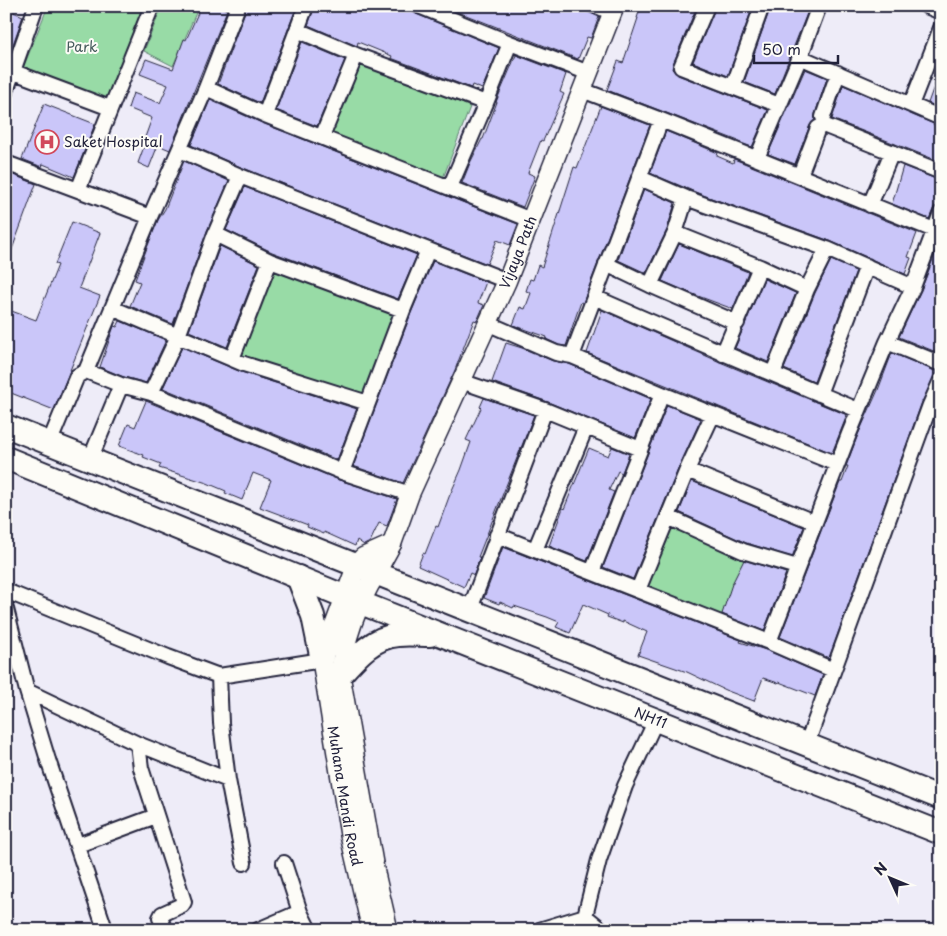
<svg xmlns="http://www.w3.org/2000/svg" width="947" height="936" viewBox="0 0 947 936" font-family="'Playpen Sans',sans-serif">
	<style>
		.green { fill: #98dba6; stroke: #5d7e70 }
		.building { fill: #cac6f9; stroke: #22223b }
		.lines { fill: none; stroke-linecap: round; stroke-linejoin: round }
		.minor-casing { stroke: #22223b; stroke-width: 18 }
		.tertiary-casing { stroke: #22223b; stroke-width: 21 }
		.secondary-casing { stroke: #22223b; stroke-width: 22 }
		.trunk-casing { stroke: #22223b; stroke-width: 26 }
		.minor { stroke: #fdfcf7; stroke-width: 14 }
		.tertiary { stroke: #fdfcf7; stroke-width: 18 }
		.secondary { stroke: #fdfcf7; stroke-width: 19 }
		.trunk { stroke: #fdfcf7; stroke-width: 22 }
		.labels { text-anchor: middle; stroke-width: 4; stroke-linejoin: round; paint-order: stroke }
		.park-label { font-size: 14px; fill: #455a5b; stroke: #fdfcf7 }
		.poi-label { font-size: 14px; fill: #22223b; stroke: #fdfcf7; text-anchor: start }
		.street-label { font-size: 14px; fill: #22223b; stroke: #fdfcf7 }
	</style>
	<rect width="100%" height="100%" fill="#eeecf8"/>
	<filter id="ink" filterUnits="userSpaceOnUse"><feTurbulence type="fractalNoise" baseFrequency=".02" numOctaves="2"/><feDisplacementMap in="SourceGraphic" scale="10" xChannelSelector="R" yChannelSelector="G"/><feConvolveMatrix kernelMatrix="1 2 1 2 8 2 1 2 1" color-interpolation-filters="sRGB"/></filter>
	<g filter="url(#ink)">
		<path class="green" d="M48 6H145L106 100 23 68Z
			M162 6H199L173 66 144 51Z
			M356 55 470 107 443 178 326 136Z
			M270 261 403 310 368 403 232 359Z
			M668 517 797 567 769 642 638 590Z"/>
		<path class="building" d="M182 6H217L227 10 170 150 158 145 149 168 138 163 146 141 144 140 152 118 128 108 133 93 160 103 168 85 140 74 146 59 173 69 184 39 186 40 198 13Z
			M247 6H297L260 103 218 84Z
			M315 6H408L416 14 499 48 482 89 472 85 471 88 391 58 392 56 358 42 357 46 308 25Z
			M443 6H579V8L599 17 591 38 587 37 578 59Z
			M641 6H697L673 64 672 69 678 75 768 110 752 147 741 143V142L607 90 618 61 623 63 638 18H637Z
			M716 6H753L728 76 693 62Z
			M771 6H810L775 94 744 82Z
			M6 9 23 16 12 47 6 45Z
			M302 42 345 60 317 126 276 110Z
			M516 55 566 74 560 92 564 94 543 141 541 140 528 173 535 176 523 207 462 183 470 163 482 139H483L497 102H496Z
			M805 69 827 78 815 114V120L810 125 795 164 768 154Z
			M940 70 941 71V108L928 103Z
			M843 85 941 127V162L832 119Z
			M210 100 262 123 518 224 510 245 497 240 487 264 243 168 191 145Z
			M44 104 95 124 74 177 43 164 42 167 22 159Z
			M601 106 650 125 583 303 581 302 576 316 566 346 559 345 546 339 547 337 513 325 520 307 525 309 531 293 526 291 530 279 533 280 538 265 542 267 574 167 577 168Z
			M666 131 718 153 717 156 733 163 734 159 917 233 908 257 911 258 905 274 830 241 700 194 650 173Z
			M184 161 229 181 207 231 173 324 130 306 140 282 135 280 145 253 158 220 165 209Z
			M903 166 941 181V191L929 219 892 204Z
			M6 172 36 184 7 263 6 262Z
			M245 187 417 255 398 299 272 252 226 230Z
			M644 189 675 203 667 230 646 273 618 260Z
			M72 222 100 233 79 288 100 296 54 410 6 391V309L36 320 58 265 55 264Z
			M941 239V354L899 337 921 290Z
			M679 244 748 272 733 309 698 296 662 281Z
			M220 246 259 265 227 347 189 331Z
			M831 260 856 271 814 382 784 369 815 293Z
			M433 261 486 282 478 303 484 305 477 321 474 320 455 370 403 483 353 466 411 313Z
			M764 279 796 293 768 362 735 348Z
			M602 310 720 362 847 415 832 453 587 353Z
			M120 321 166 340 146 383 124 377 100 367 114 326 117 327Z
			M506 343 522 348 553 361 569 364 651 399 635 438 548 402 492 382Z
			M182 347 241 372 357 409 337 460 163 388Z
			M892 353 937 372 922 402 829 658 780 637 840 482H842L848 466H846L857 437 878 390Z
			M484 398 534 415 478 557H480L474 575 470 573 464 587 418 566 423 553 425 554 436 526 438 527 449 497 461 470 471 442 466 440 481 408 480 407Z
			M146 401 339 480 397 499 387 526 379 523 370 542 364 545 357 540 355 546 324 532V534L307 527 308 525 260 507 271 480 253 473 242 500 225 493 226 491 207 483 159 468 161 464 143 457 144 455 119 446 128 424 135 427Z
			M667 405 701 419 679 467 633 579 603 567Z
			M612 447 629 454 622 473 618 471 609 490 614 492 587 561 549 546 563 508 564 509 589 448 608 456Z
			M692 481 804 527 792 557 746 543 679 512Z
			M503 547 741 640 740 642 766 650 823 675 815 696 779 682 778 683 763 678 754 701 725 690 687 672 638 655 647 632 623 621V623L607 617 608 615 583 604 570 633 556 627 559 622 547 617 514 606 513 608 500 602 499 604 484 598Z
			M744 560 786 573 764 631 722 614 732 584Z"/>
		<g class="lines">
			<g class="minor-casing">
				<path id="minor" d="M306 6 297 30 356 55 486 103 510 43 589 73
					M419 6 510 43
					M597 6 613 13
					M707 6 681 67 779 105
					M926 6 941 12
					M800 57 819 6
					M14 72 110 108
					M733 87 762 6
					M206 88 265 115 531 220
					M582 90 661 120 934 230
					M6 91 36 6
					M911 105 941 28
					M265 115 297 30
					M823 117 838 73
					M322 137 356 55
					M180 150 240 176 507 281
					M757 158 800 57 941 118
					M6 163 78 190
					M800 175 818 128 823 125 941 172
					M640 178 686 198 827 249 913 287
					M450 187 486 103
					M870 205 892 152
					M150 217 206 88 238 6
					M675 233 760 267 807 289
					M215 234 270 261 403 310
					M606 264 650 285 737 323
					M650 285 675 233 686 198
					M594 297C682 336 770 373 858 410
					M112 308 244 364 368 403
					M487 323 556 353 572 356 662 394 837 464
					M887 342 941 364
					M723 354 760 267
					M572 356 661 120
					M232 359 270 261
					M86 371 121 385 151 393 342 472 410 494
					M773 373 807 289 827 249
					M461 381 545 410 640 449
					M151 393 178 336 215 234 240 176
					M819 394 867 266
					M53 434 77 376 86 371 150 217 78 190 152 6
					M94 450 121 385
					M687 470 814 522
					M342 472 403 310 428 250
					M668 517 743 551 797 567
					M497 535 769 642 833 670
					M535 550 586 427
					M592 572 662 394
					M638 590 687 470 713 414
					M6 591 168 657 219 676 322 660
					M473 601 545 410
					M6 609 27 691 48 760 105 929
					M769 642 849 434 887 342 913 287 941 213
					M219 676 221 723 228 780 244 863
					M27 691 138 744 141 768 184 902 182 905 162 914 160 918 165 930
					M810 735 930 405 941 380
					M138 744 228 780
					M78 845 156 816
					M284 863 300 912 309 930
					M258 930 300 912
					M539 930 585 916
					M602 930 585 916 599 860 625 786 656 720"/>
			</g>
			<g class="tertiary-casing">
				<g id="tertiary">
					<path d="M357 565 363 557 392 544"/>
					<path id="s1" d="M376 573 392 544 410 494 507 281 615 6"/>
				</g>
			</g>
			<g class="secondary-casing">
				<g id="secondary">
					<path id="s2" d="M357 565 322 660 350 835 372 930"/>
					<path d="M376 573C358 603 344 639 340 675L374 869 388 930"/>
				</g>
			</g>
			<g class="trunk-casing">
				<g id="trunk">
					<path d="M6 426 941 798"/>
					<path id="s3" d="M6 458 346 597 941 833"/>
					<path d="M298 577 313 616 322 660"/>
					<path d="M340 675C356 657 373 637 398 635 408 634 419 635 430 635"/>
				</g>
			</g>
			<use href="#minor" class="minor"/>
			<use href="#tertiary" class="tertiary"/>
			<use href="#secondary" class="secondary"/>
			<use href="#trunk" class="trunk"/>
		</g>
	</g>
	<defs>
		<g id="hospital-ring" transform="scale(1.25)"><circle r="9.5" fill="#fdfcf7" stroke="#d1495b" stroke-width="1.5"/><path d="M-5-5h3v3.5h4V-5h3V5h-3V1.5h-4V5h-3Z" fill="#d1495b"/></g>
	</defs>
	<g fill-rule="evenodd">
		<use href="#hospital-ring" x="47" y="142"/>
	</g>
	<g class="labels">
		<g class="park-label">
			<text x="82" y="52">Park</text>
		</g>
		<g class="poi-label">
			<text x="64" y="147">Saket Hospital</text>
		</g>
		<g class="street-label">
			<text dy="5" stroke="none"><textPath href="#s1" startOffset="351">Vijaya Path</textPath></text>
			<text dy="5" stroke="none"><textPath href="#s3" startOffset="695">NH11</textPath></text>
			<text dy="5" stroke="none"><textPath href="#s2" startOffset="239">Muhana Mandi Road</textPath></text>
		</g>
	</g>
	<rect width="947" height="936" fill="none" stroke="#fdfcf7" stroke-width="25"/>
	<rect x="12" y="12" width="922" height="911" fill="none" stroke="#22223b" stroke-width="2" filter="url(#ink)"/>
	<g transform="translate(890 878) rotate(314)" stroke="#fdfcf7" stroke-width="4" paint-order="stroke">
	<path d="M0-4L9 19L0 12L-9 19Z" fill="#22223b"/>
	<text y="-8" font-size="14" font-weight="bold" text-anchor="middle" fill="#22223b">N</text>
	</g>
	<path d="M754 55v8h84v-8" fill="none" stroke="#22223b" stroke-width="2.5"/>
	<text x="762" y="55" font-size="15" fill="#22223b" stroke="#fdfcf7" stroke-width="4" paint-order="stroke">50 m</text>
</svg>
